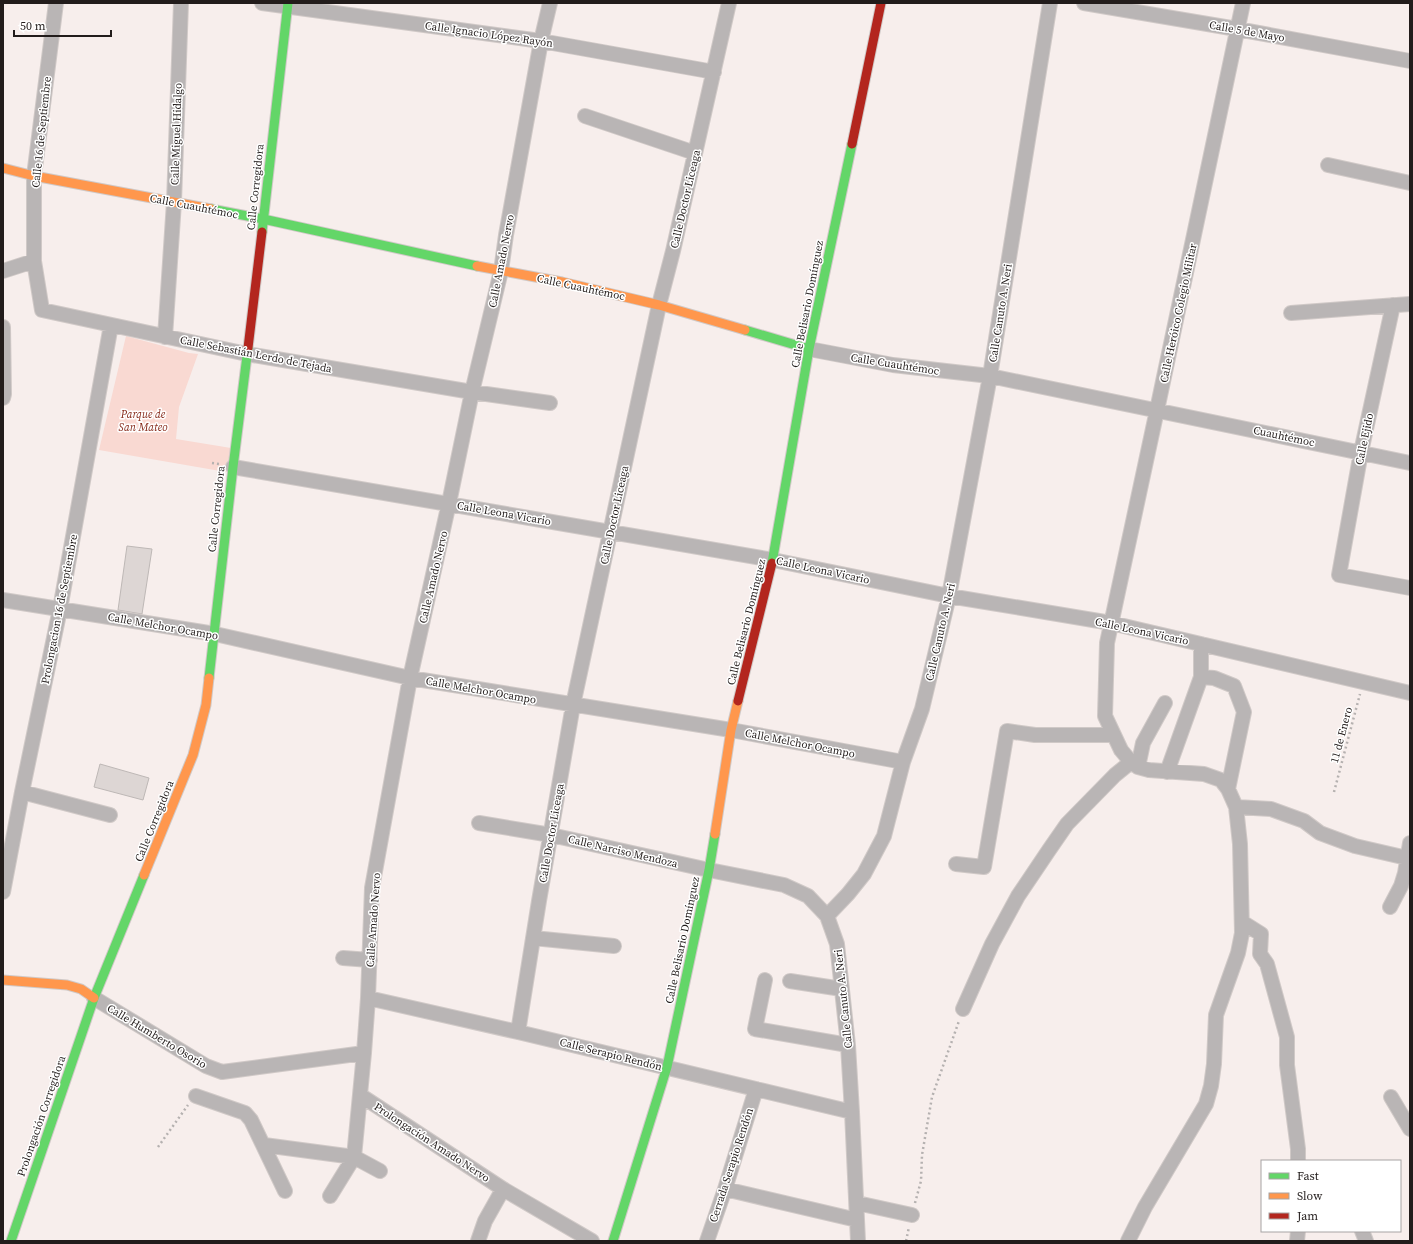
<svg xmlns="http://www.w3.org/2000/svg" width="1413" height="1244" viewBox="0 0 1413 1244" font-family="'Source Serif 4',serif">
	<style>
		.green { fill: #f9d9d2 }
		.building { fill: #ddd6d4; stroke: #beb8b6 }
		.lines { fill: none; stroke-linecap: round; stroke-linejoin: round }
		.street-casing { stroke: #d0c9c7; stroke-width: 16 }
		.fast-casing { stroke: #d0c9c7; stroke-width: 11 }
		.slow-casing { stroke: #d0c9c7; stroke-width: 11 }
		.jam-casing { stroke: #d0c9c7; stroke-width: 11 }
		.path { stroke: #b5b1b0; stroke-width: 2.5; stroke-dasharray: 2 3; stroke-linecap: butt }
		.street { stroke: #b9b5b5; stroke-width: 14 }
		.fast { stroke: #63d668; stroke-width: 9 }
		.slow { stroke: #ff974d; stroke-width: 9 }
		.jam { stroke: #b3261e; stroke-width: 9 }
		.labels { text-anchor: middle; stroke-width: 3; stroke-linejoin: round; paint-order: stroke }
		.street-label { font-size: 11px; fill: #221c1b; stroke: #fff }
		.park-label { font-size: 11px; font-style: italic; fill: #852818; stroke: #fff }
	</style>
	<rect width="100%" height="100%" fill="#f7eeec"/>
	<path class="green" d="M126 336 189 353 198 354 179 407 176 439 231 448 226 472 99 450Z"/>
	<path class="building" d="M127 546 152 549 142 614 118 610Z
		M100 764 149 778 143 800 94 787Z"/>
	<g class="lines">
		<g class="street-casing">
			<path id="street" d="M56 3 34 176V261L42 310 247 354 472 392 550 403
				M262 3 541 41 714 72
				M1084 3 1237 29 1410 61
				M585 116 695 153
				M1328 165 1410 183
				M3 271 34 261
				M1393 305 1361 452 1339 575 1410 588
				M1291 313 1410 304
				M3 327 4 394 3 398
				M165 337 174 202 181 3
				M809 349 893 365 990 376 1410 463
				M233 467 773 560 949 596 1111 623 1410 693
				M3 600 215 634 410 678 731 730 903 762
				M1201 644V677L1214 678 1234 686 1244 712 1228 789
				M1138 767 1143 743 1165 703
				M1167 772 1201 677
				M22 792 110 815
				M1236 807 1271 809 1304 821 1320 833 1355 846 1407 858
				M479 823 551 835 709 870 784 885 808 896 827 916 837 944 848 1045 852 1112 858 1241
				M956 864 984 867 1007 731 1035 735H1113
				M3 892 22 792 60 609 111 325
				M1390 907 1401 886 1405 873 1410 843
				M827 916 848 894 864 874 884 836 903 762 922 709 949 596 990 376 1050 3
				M1242 922 1261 934 1260 954 1267 964 1287 1037V1065L1298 1149V1161
				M533 938 614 946
				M343 958 370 960
				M765 980 755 1029 848 1045
				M790 981 842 989
				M94 998 206 1066 222 1072 364 1053
				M368 998 518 1032 852 1112
				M963 1009 992 944 1018 896 1049 850 1067 824 1115 775 1131 762
				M518 1032 539 901 573 705 659 305 673 251 729 3
				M360 1095 503 1189 592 1241
				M196 1096 245 1113 251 1120 285 1191
				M1391 1097 1410 1129
				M264 1145 354 1157 380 1171
				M725 1189 857 1220
				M330 1196 354 1157 364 1053 368 998 372 888 410 678 449 503 472 392 501 271 506 235 541 41 550 3
				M857 1203 912 1215
				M1362 1231 1366 1241
				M478 1241 485 1221 503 1189
				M707 1241 725 1189 756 1089
				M1128 1241 1145 1207 1206 1104 1211 1086 1214 1064 1216 1015 1238 953 1242 933 1240 844 1236 807 1228 789 1221 780 1204 774 1149 770 1138 767 1131 762 1121 750 1105 716 1107 643 1157 410 1243 3
				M1297 1241 1298 1231"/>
		</g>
		<g class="fast-casing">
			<path id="fast" d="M211 209 263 219 477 266
				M262 232 288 3
				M745 330 809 349
				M772 563 809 349 852 144
				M209 678 233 467 248 348
				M11 1241 94 998 144 875
				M613 1241 667 1067 709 870 715 834"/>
		</g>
		<g class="slow-casing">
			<path id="slow" d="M3 168 34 176 211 209
				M477 266 562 282 659 305 745 330
				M715 834 731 730 738 701
				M144 875 193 755 206 705 209 678
				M3 980 67 985 81 989 94 998"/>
		</g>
		<g class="jam-casing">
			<path id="jam" d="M852 144 881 3
				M248 348 262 232
				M738 701 772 563"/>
		</g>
		<path class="path" d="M212 463 219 464
			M1334 792 1360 694
			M158 1147 188 1105
			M915 1203 921 1181 922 1155 932 1097 959 1021
			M906 1241 909 1227"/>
		<use href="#street" class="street"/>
		<use href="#fast" class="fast"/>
		<use href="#slow" class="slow"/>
		<use href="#jam" class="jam"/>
	</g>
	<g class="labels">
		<g class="street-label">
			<text transform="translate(1247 31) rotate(10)" y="4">Calle 5 de Mayo</text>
			<text transform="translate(489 34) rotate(8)" y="4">Calle Ignacio López Rayón</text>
			<text transform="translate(41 132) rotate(-84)" y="4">Calle 16 de Septiembre</text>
			<text transform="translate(176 134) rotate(-88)" y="4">Calle Miguel Hidalgo</text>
			<text transform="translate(255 187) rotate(-84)" y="4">Calle Corregidora</text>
			<text transform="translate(685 199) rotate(-77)" y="4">Calle Doctor Liceaga</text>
			<text transform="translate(194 206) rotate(11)" y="4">Calle Cuauhtémoc</text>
			<text transform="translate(501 261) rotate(-79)" y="4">Calle Amado Nervo</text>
			<text transform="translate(581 287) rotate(12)" y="4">Calle Cuauhtémoc</text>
			<text transform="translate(807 304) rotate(-79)" y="4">Calle Belisario Domínguez</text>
			<text transform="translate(1000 313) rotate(-81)" y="4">Calle Canuto A. Neri</text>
			<text transform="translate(1178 313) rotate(-78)" y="4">Calle Heróico Colegio Militar</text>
			<text transform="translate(256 354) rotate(11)" y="4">Calle Sebastián Lerdo de Tejada</text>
			<text transform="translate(895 364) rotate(9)" y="4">Calle Cuauhtémoc</text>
			<text transform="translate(1284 436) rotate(12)" y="4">Cuauhtémoc</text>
			<text transform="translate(1364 439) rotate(-78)" y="4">Calle Ejido</text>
			<text transform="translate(216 509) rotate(-84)" y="4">Calle Corregidora</text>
			<text transform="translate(504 513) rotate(10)" y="4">Calle Leona Vicario</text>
			<text transform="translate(614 515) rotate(-78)" y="4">Calle Doctor Liceaga</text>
			<text transform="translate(823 570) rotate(12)" y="4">Calle Leona Vicario</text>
			<text transform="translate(433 577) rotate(-77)" y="4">Calle Amado Nervo</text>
			<text transform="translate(59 609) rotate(-79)" y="4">Prolongacion 16 de Septiembre</text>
			<text transform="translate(746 622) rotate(-76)" y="4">Calle Belisario Domínguez</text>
			<text transform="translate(163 626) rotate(10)" y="4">Calle Melchor Ocampo</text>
			<text transform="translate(1142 631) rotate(12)" y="4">Calle Leona Vicario</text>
			<text transform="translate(940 632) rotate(-77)" y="4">Calle Canuto A. Neri</text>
			<text transform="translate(481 690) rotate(10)" y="4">Calle Melchor Ocampo</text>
			<text transform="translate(1341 735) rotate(-75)" y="4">11 de Enero</text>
			<text transform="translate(800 743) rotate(11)" y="4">Calle Melchor Ocampo</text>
			<text transform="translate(154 821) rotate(-68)" y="4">Calle Corregidora</text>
			<text transform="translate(551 833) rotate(-80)" y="4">Calle Doctor Liceaga</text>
			<text transform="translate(623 851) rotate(13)" y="4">Calle Narciso Mendoza</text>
			<text transform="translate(373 920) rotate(-86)" y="4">Calle Amado Nervo</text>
			<text transform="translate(682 940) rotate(-78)" y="4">Calle Belisario Domínguez</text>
			<text transform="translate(843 999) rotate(-96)" y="4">Calle Canuto A. Neri</text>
			<text transform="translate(157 1036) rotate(31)" y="4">Calle Humberto Osorio</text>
			<text transform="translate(611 1054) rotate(14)" y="4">Calle Serapio Rendón</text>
			<text transform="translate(41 1116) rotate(-71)" y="4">Prolongación Corregidora</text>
			<text transform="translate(432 1142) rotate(33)" y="4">Prolongación Amado Nervo</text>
			<text transform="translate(731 1165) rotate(-72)" y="4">Cerrada Serapio Rendón</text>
		</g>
		<g class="park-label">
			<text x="143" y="418">Parque de<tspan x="143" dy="13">San Mateo</tspan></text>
		</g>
	</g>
	<rect width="1413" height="1244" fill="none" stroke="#221c1b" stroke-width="8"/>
	<rect x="1261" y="1160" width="140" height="72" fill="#ffffff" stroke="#a7a4a4"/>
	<rect x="1269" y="1173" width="20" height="6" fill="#63d668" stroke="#a7a4a4"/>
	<text x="1297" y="1180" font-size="12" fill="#221c1b">Fast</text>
	<rect x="1269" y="1193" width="20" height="6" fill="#ff974d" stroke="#a7a4a4"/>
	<text x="1297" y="1200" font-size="12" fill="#221c1b">Slow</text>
	<rect x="1269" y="1213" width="20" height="6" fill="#b3261e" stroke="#a7a4a4"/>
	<text x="1297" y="1220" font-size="12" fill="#221c1b">Jam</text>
	<path d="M14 30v6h97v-6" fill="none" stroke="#221c1b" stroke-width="2"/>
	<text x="20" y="30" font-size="12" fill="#221c1b" stroke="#ffffff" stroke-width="3" paint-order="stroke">50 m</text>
</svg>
